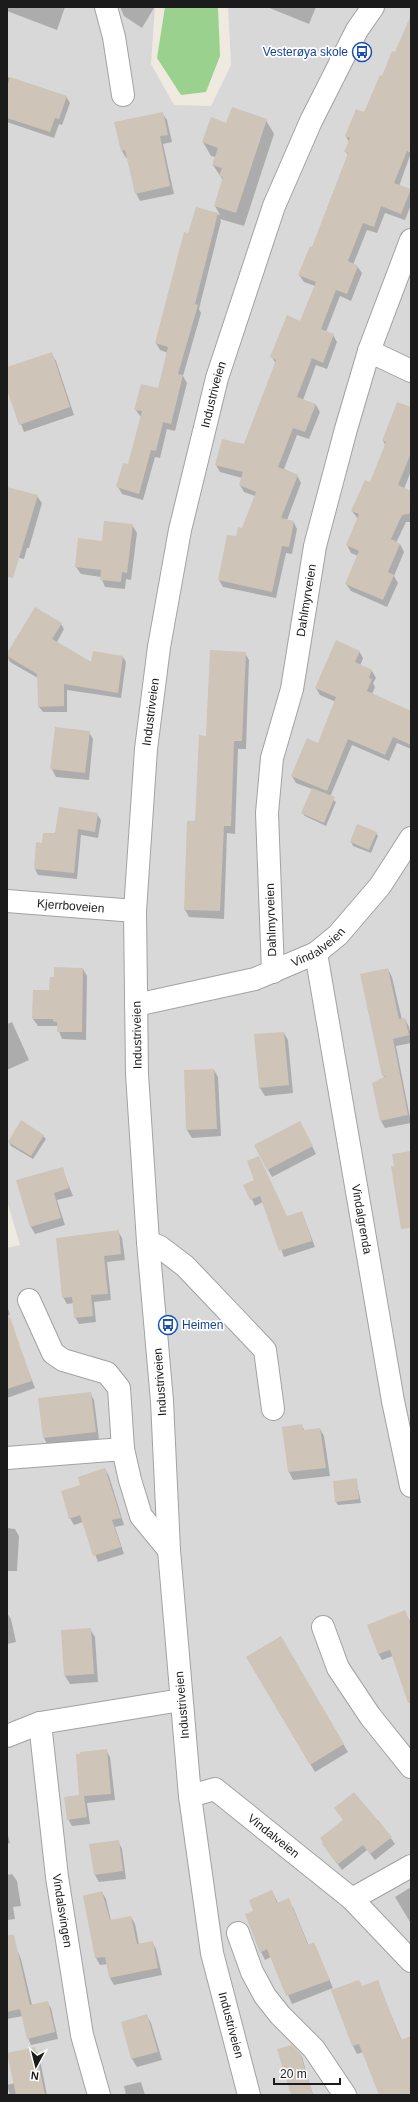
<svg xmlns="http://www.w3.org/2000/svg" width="418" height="2102" viewBox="0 0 418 2102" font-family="Arial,sans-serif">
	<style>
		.residential { fill: #d9d8d8 }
		.forest { fill: #9bd18f }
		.shadow { fill: #0003 }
		.building { fill: #cec4b8 }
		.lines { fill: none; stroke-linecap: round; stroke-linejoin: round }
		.minor-casing { stroke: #a2a2a2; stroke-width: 24 }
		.minor { stroke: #fff; stroke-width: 22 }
		.labels { text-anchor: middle; stroke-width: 3.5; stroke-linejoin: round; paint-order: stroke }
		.transit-label { font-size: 12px; fill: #164399; stroke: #fff; text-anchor: end }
		.street-label { font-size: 12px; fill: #1b1b1b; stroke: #fff }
	</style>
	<rect width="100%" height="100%" fill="#eeeadf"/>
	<path class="residential" d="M7 7H155L151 64 174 105 211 106 231 65 228 7H411V2095H7V1248L20 1245 7 1201Z"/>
	<path class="forest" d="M165 7H218L220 56 206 92 181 95 157 58Z"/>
	<path class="shadow" d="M7 7H65L57 30 7 11Z
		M120 7H154V8L142 28 124 16Z
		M267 7H316L309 24Z
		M411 16V153L399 186 410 190 411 205 405 220 385 213 377 233 367 230 353 265 357 266 362 273 351 301 340 296 326 332 333 335 337 342 327 369 316 365 303 400 316 405 320 412 309 439 297 435 284 469 297 475 301 483 287 520 293 521 297 529 292 554 286 553 276 598 223 587 219 580 237 537 242 530 255 496 244 492 240 485 242 478 220 472 216 465 244 445 276 364 272 357 300 322 315 286 304 282 299 275 312 248 348 155 346 152 349 142 346 136 365 113 396 53Z
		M7 77 66 96 70 103 62 125 59 124 54 138 7 122Z
		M162 113 167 120 172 142 163 144 174 194 140 201 136 193 128 158H126L122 151Z
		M266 120 274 134 244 226 220 219 221 221 199 309 201 313 183 376 187 383 175 431 167 429 160 458 155 457 143 500 122 494 118 487 129 465 141 417 135 409 159 390 168 353 160 350 156 343 197 208 220 215 215 206 223 180 213 165 215 157 211 156 203 142 227 124Z
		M51 353 56 361 74 415 24 432 7 387V368Z
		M411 408V471L404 489 411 492V522H406L396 543 400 544 404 552 394 576 398 583 387 607 351 591 346 584 358 556 351 553 347 545 358 519 352 511 371 483 386 446 383 441Z
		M7 488 37 496 42 503 29 548H27L24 559 7 555Z
		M132 525 137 533 131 580 126 579 125 589 105 587 101 577 81 574 76 567 103 542Z
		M61 624 64 629 57 642 92 663 123 657 126 662 121 698 67 690V712H43L39 707 38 678 10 662 7 655Z
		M359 651 363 658 360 666 372 671 376 678 373 683 375 687 372 694 411 712V749L397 743 389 761 352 745 330 797 336 802 326 826 305 816 302 813 312 789 296 783 292 776 318 744 336 702 320 695 316 688Z
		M245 653 249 660 246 749H238L235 834 227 833 224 919 189 917 185 910 207 737Z
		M89 732 93 739 89 780 56 777 52 769Z
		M97 814 101 820 98 838 81 835 77 879 38 875 35 869 43 844 56 834Z
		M376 833 378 836 371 853 353 846 351 842Z
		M83 969 87 976 86 1040 62 1039 57 1026H38L33 1019 50 991 55 978Z
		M388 969 392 977 402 1020 405 1019 409 1027 411 1036V1043L396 1046 411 1123 385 1128 381 1121 384 1078Z
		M12 1022 29 1060 7 1070V1024Z
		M284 1033 288 1040 293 1093 265 1096 260 1088 255 1035Z
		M214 1070 218 1077 221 1136 192 1138 187 1130Z
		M304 1130 316 1154 272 1177 268 1170Z
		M43 1136 46 1139 33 1159 11 1146 9 1142Z
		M62 1169 73 1196 57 1200 65 1225 35 1234 31 1227 17 1181Z
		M255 1180 287 1217 302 1212 315 1247 284 1257 263 1202 255 1206 245 1185Z
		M118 1231 122 1238 125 1260 107 1262 111 1300 94 1302 96 1322 79 1324 75 1317 74 1303 67 1304 63 1297Z
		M7 1305 10 1315 7 1316Z
		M7 1340 18 1344 35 1388 7 1398Z
		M90 1393 94 1400 99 1439 48 1446 44 1438 39 1399Z
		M301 1425 305 1431 320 1429 324 1436 330 1476 293 1480 289 1472 283 1428Z
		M105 1469 109 1476 124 1525 115 1527 124 1554 98 1562 83 1522 74 1525 70 1518 82 1486Z
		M356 1479 361 1503 338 1505 336 1502Z
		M7 1528 15 1529 19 1536 17 1571H7Z
		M405 1611 411 1624V1692L393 1656 382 1660 378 1653Z
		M7 1613 11 1619 16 1642 7 1644Z
		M90 1629 95 1637 98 1682 70 1684 65 1676 62 1631Z
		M280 1638 348 1752 315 1772 247 1657Z
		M106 1750 110 1757 115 1800 87 1803 90 1824 72 1826 68 1819Z
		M378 1820 395 1844 375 1860 367 1850 342 1870 327 1850 321 1838Z
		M7 1832 10 1843 7 1844 8 1840Z
		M118 1841 122 1849 126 1879 99 1882 95 1875Z
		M12 1874 17 1881 21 1906 13 1907 15 1919 7 1920V1875Z
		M411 1887V1922H410L395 1897Z
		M272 1891 278 1903 293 1907 309 1946 314 1944 333 1988 292 2004 271 1957 265 1960 261 1952 255 1912Z
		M102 1892 106 1899 111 1921 131 1917 135 1924 139 1944 152 1942 156 1949 162 1975 114 1985 110 1978 108 1964 100 1965 96 1958 84 1896Z
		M18 1952 21 1959 32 2005 47 2002 51 2008 58 2039 31 2045 28 2038 23 2016 7 2019V1955Z
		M377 1981 402 2041 411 2046V2095H381L363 2052 357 2054 353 2046 332 1991 362 1987Z
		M147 2016 151 2023 162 2060 137 2067 132 2059 122 2023Z
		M34 2048 39 2055 47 2095H10L7 2085 15 2083Z
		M299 2053 302 2057 313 2095H292Z
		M141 2082 145 2095H126L124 2086Z"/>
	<path class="building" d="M411 15V153L407 151 394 183 411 189 401 214 381 206 374 227 363 223 348 261 358 266 347 294 336 290 321 329 334 334 323 363 312 358 297 397 316 404 305 432 293 428 278 467 298 475 281 518 294 521 289 547 282 546 272 592 218 580 227 535 236 536 238 527 242 528 256 492 239 485 243 472 215 465 222 439 244 444 276 360 270 357 287 315 300 321 316 282 298 275 310 246 312 247 348 153 344 152 350 138 345 136 356 109 364 112 380 75 382 76 392 51 395 52Z
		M10 77 67 96 59 119 55 118 50 132 7 118V87Z
		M232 107 267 119 236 213 214 206 223 177 219 176 222 168 212 165 218 148 202 142 211 117 226 123Z
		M163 112 168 135 160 136 170 186 135 194 125 150 121 151 114 122Z
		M196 207 218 213 195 304 198 305 178 374 183 375 171 424 163 422 156 451 151 450 139 494 116 487 123 463 128 464 142 411 134 410 141 384 158 388 168 347 155 343 184 232 188 233Z
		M52 352 70 407 19 425 7 390V367Z
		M397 402 411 407V453L398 485 411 491V508L409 514 402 515 391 539 400 544 388 572 394 575 383 600 345 584 359 551 346 545 359 514 351 511 365 480 370 482 386 442 382 441Z
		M7 487 38 495 13 578 7 577Z
		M104 521 133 524 127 573 122 572 121 582 100 580 101 570 75 567 78 538 102 541Z
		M35 607 62 623 52 639 91 662 93 651 123 656 118 693 64 684V706L38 707 37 674 7 656V653Z
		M336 640 360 651 355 662 372 670 369 678 372 679 367 691 411 711V745L393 737 385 755 348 739 327 791 291 776 307 738 318 743 336 697 315 688Z
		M210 650 246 652 242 741H234L231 826H224L220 911 184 910 187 821H195L199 735 206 736Z
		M55 727 90 731 85 773 50 769Z
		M312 788 335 797 324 823 301 813Z
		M59 807 98 813 95 832 78 829 74 873 34 869 36 842 42 843 43 833H55Z
		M357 824 377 832 369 850 350 842Z
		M54 967 83 968 82 1032H57V1022L53 1021V1019H32L33 990H49L50 977H54Z
		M388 968 399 1019 405 1018 409 1035 393 1039 408 1115 380 1121 372 1083 386 1076H382L360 974Z
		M284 1032 289 1085 259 1088 254 1034Z
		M214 1069 217 1129 186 1130 184 1070Z
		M21 1120 44 1135 31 1156 8 1142Z
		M300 1121 313 1146 267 1170 254 1145Z
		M411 1151V1228L401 1229 391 1166H394L392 1154Z
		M259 1156 287 1216 302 1211 312 1241 279 1251 260 1196 250 1200 243 1185 254 1180 247 1161Z
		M63 1167 69 1188 54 1193 61 1218 30 1227 16 1180Z
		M119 1230 121 1254 104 1256 108 1294 91 1295 93 1316 74 1318 72 1297 62 1298 56 1238Z
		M7 1317H10L32 1381 7 1389Z
		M91 1392 96 1432 43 1438 38 1398Z
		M302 1424 303 1430 320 1428 326 1468 288 1472 282 1427Z
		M105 1468 121 1518 112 1520 121 1547 93 1556 80 1515 69 1519 61 1491 80 1485 78 1477Z
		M357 1478 359 1499 335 1502 333 1481Z
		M405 1610 411 1626V1702L408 1703 390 1650 378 1654 367 1625Z
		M91 1628 94 1674 64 1676 61 1630Z
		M281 1636 344 1744 310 1765 246 1657Z
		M107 1749 111 1794 84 1796 87 1817 67 1820 64 1797 79 1795 76 1754H80V1752Z
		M354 1792 392 1837 370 1854 363 1845 338 1864 322 1844 323 1842 320 1838 343 1820 334 1808Z
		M119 1840 123 1871 94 1875 89 1844Z
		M272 1890 277 1903 289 1898 308 1945 314 1942 330 1980 286 1996 267 1949 260 1953 245 1914 253 1911 249 1900Z
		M102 1891 110 1920 131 1916 137 1944 153 1941 158 1968 109 1978 105 1957 95 1958 83 1896Z
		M7 1935H14L30 2005 48 2001 55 2032 27 2039 20 2009 7 2012Z
		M359 1980 362 1986 378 1980 401 2040 411 2036V2095H379L359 2044 352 2046 331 1990Z
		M147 2014 158 2052 131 2059 121 2022Z
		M292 2045 300 2053 313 2095H291L277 2049Z
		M35 2047 45 2095H16L7 2053Z"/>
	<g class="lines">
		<g class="minor-casing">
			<g id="minor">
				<path d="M106 7 114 37 123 95"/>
				<path d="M369 351 411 371"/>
				<path id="s1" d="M7 901 135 911"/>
				<path id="s2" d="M316 953 393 1401 411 1486"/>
				<path id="s3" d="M273 972 267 813 272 758 292 689 315 546 346 429 369 351 411 240"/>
				<path id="s4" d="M136 1005 255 979 316 953 338 935 380 886 411 838"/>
				<path d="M148 1242 160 1247 185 1266 265 1350 273 1409"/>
				<path d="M29 1300 53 1353 63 1360 107 1373 119 1388 123 1449 130 1480 141 1516 169 1550"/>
				<path d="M7 1458 123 1449"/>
				<path d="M323 1627 338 1668 370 1716 411 1767"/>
				<path id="s5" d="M40 1723 57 1877 82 2035 99 2095"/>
				<path d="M7 1736 40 1723 181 1700"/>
				<path id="s6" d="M190 1796 215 1789 352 1899 411 1961"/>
				<path d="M352 1899 411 1866"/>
				<path d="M238 1933 252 1972 265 1996 280 2015 314 2049 345 2095"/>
				<path id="s7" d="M249 2095 212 1953 190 1796 169 1550 162 1401 148 1242 137 1074 135 911 146 749 159 647 180 530 217 378 274 206 311 121 357 30 373 7"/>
			</g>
		</g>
		<use href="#minor" class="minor"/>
	</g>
	<defs>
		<g id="bus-ring" transform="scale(1)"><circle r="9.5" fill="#fff" stroke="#1a4fb4" stroke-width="1.5"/><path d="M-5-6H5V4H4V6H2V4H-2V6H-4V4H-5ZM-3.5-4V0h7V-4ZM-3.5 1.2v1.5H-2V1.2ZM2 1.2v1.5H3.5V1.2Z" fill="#1a4fb4"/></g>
	</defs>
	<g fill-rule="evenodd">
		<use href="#bus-ring" x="362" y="52"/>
		<use href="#bus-ring" x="168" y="1325"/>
	</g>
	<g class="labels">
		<g class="transit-label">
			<text x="348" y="56">Vesterøya skole</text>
			<text x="182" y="1329" text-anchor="start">Heimen</text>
		</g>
		<g class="street-label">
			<text dy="4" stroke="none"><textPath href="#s7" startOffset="1716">Industriveien</textPath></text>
			<text dy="4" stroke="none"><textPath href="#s3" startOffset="376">Dahlmyrveien</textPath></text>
			<text dy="4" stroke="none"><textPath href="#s7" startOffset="1392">Industriveien</textPath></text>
			<text dy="4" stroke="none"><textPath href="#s1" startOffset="64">Kjerrboveien</textPath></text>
			<text transform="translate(271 920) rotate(-92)" y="4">Dahlmyrveien</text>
			<text dy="4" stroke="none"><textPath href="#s4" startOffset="193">Vindalveien</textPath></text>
			<text transform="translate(137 1035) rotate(-91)" y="4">Industriveien</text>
			<text dy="4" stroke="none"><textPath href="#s2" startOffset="270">Vindalgrenda</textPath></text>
			<text transform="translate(160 1382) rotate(-94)" y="4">Industriveien</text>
			<text transform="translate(182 1705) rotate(-95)" y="4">Industriveien</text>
			<text dy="4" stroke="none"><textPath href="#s6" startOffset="101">Vindalveien</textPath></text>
			<text dy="4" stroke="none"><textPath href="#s5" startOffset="189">Vindalsvingen</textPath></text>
			<text transform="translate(231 2025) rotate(75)" y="4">Industriveien</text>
		</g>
	</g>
	<rect width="418" height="2102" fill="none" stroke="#1b1b1b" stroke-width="16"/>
	<g transform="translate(36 2066) rotate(187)" stroke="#ffffff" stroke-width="3" paint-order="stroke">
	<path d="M0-3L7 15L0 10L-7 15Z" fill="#1b1b1b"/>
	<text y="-6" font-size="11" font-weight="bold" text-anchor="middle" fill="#1b1b1b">N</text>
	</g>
	<path d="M274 2078v6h66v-6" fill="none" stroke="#1b1b1b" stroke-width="2"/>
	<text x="280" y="2078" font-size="12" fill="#1b1b1b" stroke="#ffffff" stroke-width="3" paint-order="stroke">20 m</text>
</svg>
